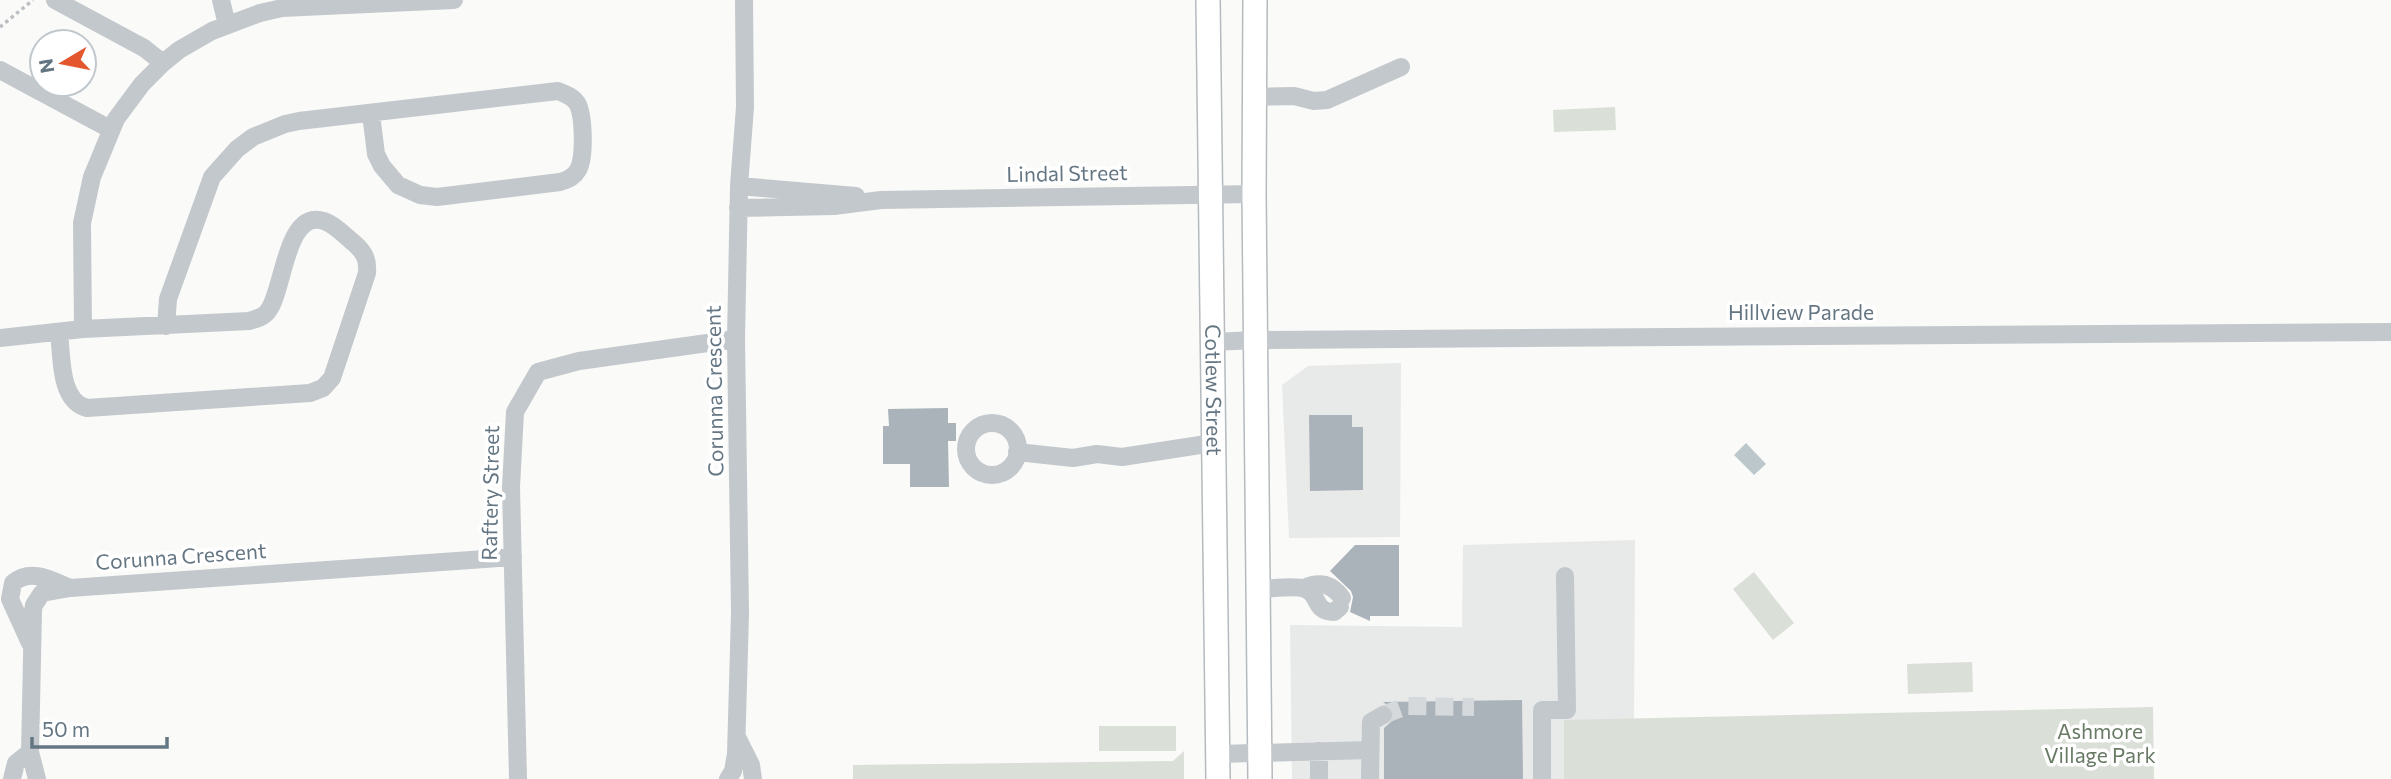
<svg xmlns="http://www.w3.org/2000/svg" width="2391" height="779" viewBox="0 0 2391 779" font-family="Commissioner,sans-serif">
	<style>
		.built { fill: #e8e9e9 }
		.green { fill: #dadfd7 }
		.water { fill: #bbc7cb }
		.building { fill: #aab3b9 }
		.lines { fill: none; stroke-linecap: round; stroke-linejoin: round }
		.minor-tunnel { stroke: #d5d9db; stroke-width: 18; stroke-dasharray: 18 9; stroke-linecap: butt }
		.major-casing { stroke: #b5babe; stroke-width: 26 }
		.path { stroke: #bbbfc2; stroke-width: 3.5; stroke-dasharray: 3.5 3.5; stroke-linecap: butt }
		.minor { stroke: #c3c8cc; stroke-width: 18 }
		.major { stroke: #fff; stroke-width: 23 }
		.labels { text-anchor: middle; stroke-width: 7; stroke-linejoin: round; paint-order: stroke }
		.street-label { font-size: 21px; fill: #657683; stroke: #fff }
		.park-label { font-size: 21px; fill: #687a64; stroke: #fff }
	</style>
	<rect width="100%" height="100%" fill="#fafaf8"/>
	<path class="built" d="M1401 363 1400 537 1289 538 1282 385 1308 366Z
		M1635 540 1634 720H1564V779H1292L1290 625 1462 627 1463 545Z"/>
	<path class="green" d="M1615 107 1616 130 1554 132 1553 110Z
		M1754 572 1794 623 1773 640 1733 589Z
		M1972 662 1973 692 1908 694 1907 664Z
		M2153 707 2154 779H1564V720Z
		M1099 726H1176V751H1099Z
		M1184 751V779H853V765L1173 761Z"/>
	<path class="water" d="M1746 443 1766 464 1754 475 1734 455Z"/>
	<path class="building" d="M948 408V423H956V441H948L949 487H910V464H883V426H889L888 409Z
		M1309 415H1352V427H1363V490L1310 491Z
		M1355 545H1399V616H1370V621L1350 612 1353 597 1351 591 1330 571Z
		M1522 700 1523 779H1384V728L1392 721 1394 714 1392 709 1383 702Z"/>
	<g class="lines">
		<path class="minor-tunnel" d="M1383 715 1407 706 1474 707"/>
		<g class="major-casing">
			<g id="major">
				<path id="s1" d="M1208 0 1218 779"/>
				<path d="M1255 0 1254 194 1260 779"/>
			</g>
		</g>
		<path class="path" d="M0 27 33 0"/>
		<path class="minor" d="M55 0 144 48 163 63
			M221 0 227 25
			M0 70 110 129
			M1254 97 1294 96 1314 101 1327 100 1401 67
			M739 186 856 196
			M738 208 834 206 881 200 1254 194
			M166 326 168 299 212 177 237 149 253 137 285 124 299 121 558 91C565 94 572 96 577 103 584 115 585 158 578 170 574 177 568 180 560 182L437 197 420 195 398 185 382 166 376 154 371 114
			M59 332C62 356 59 401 87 408L310 393 323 388 332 378 367 273C368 260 365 253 355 244 346 237 336 225 324 221 285 209 284 291 268 311 264 317 256 319 249 321L83 329
			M0 338 83 329 82 223 92 177 116 119 142 84 163 63 179 50 212 31 260 13 282 8 454 0
			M1212 342 1256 340 2391 332
			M966 449a26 26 0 1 1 52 0a26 26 0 1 1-52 0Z
			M1017 452 1073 458 1097 454 1122 457 1213 443
			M1304 588C1320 581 1332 584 1342 598
			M1259 589C1270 589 1295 585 1305 589 1320 594 1313 612 1334 612L1340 607
			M30 643 10 599 13 583C31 568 51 580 70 588
			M737 737 751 765 753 779
			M1319 751V779
			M1218 754 1370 750
			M12 779 16 763 30 752
			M37 779 30 752 33 611 34 605 42 593 70 588 513 557
			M518 779 511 487 515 412 538 372 579 361 736 339
			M728 779 733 771 736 754 740 613 736 339 739 186 745 107 744 0
			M1370 779 1371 722 1383 715
			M1542 779V710H1567L1565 576"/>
		<use href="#major" class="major"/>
	</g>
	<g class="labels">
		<g class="street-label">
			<text transform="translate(1067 174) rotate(-1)" y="7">Lindal Street</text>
			<text x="1801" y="320">Hillview Parade</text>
			<text dy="7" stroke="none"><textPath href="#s1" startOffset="390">Cotlew Street</textPath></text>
			<text transform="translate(715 391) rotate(-91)" y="7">Corunna Crescent</text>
			<text transform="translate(491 493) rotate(-89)" y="7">Raftery Street</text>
			<text transform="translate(181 557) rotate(-4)" y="7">Corunna Crescent</text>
		</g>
		<g class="park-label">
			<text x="2100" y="739">Ashmore<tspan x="2100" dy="24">Village Park</tspan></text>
		</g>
	</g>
	<g transform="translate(63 63) rotate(260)"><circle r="33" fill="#ffffff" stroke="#c1c8cd" stroke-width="2"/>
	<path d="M0-5L12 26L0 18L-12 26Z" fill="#e4572e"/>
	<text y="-10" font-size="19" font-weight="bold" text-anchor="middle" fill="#657683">N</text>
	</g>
	<path d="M32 737v10h135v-10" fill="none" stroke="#657683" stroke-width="3.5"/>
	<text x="42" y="737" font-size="21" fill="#657683" stroke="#ffffff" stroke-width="5" paint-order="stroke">50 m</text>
</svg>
